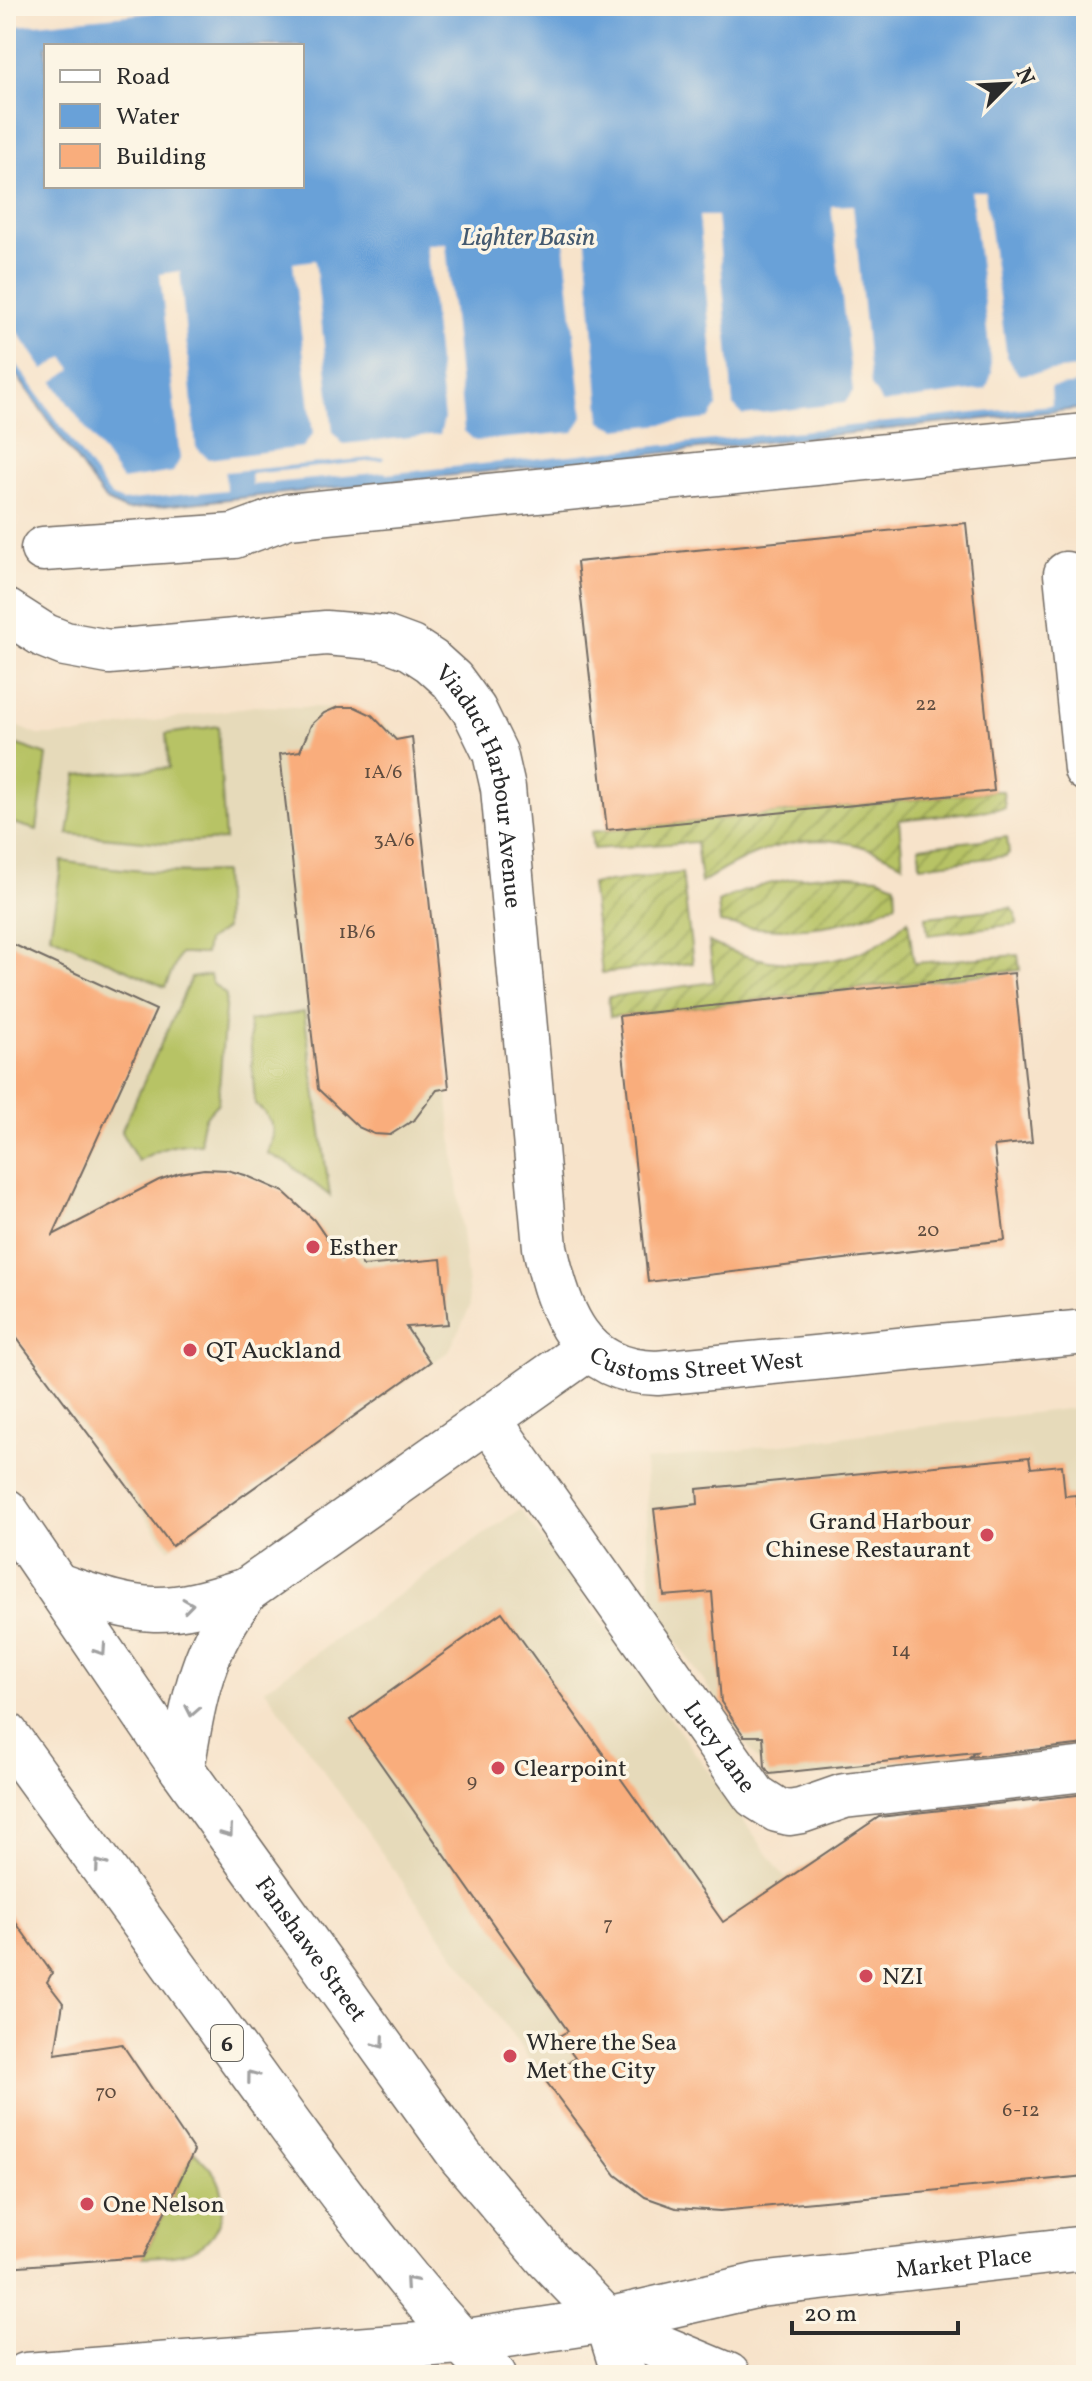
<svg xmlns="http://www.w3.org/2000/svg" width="1092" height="2381" viewBox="0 0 1092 2381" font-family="Vollkorn,serif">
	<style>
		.built { fill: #e6daba }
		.grass { fill: #b7c365; stroke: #717748; stroke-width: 2 }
		.garden { fill: url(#garden-furrows); stroke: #717748; stroke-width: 2 }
		.water { fill: #69a1d8; stroke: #4a6682; stroke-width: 2; fill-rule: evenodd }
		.pier { fill: #f7e3ca }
		.building { fill: #f9ad7c }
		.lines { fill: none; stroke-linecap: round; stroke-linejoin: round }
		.minor-casing { stroke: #726b63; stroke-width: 47 }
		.major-casing { stroke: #726b63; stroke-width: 47 }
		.minor { stroke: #fff; stroke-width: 44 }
		.major { stroke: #fff; stroke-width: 44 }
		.oneway { stroke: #a0a0a0 }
		.poi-dot { fill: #d1495b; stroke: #fcf5e5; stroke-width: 3 }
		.labels { text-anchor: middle; stroke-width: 7; stroke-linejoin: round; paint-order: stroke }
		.number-label { font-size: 20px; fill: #5e4c3f }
		.shield { fill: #fcf5e5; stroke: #6a6863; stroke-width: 2 }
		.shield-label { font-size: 22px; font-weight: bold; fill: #2b2b2b }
		.street-label { font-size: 24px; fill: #2b2b2b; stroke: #fcf5e5 }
		.poi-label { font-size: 24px; fill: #2b2b2b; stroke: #fcf5e5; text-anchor: start }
		.water-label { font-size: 26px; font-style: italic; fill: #445a70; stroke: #fcf5e5 }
	</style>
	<defs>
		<pattern id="garden-furrows" width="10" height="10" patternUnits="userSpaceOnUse" patternTransform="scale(2)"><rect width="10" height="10" fill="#b7c365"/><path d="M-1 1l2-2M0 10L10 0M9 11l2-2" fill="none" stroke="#959f53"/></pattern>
	</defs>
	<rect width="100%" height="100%" fill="#fcf5e5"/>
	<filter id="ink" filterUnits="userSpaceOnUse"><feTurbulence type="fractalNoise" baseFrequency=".0125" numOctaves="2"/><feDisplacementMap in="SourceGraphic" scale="16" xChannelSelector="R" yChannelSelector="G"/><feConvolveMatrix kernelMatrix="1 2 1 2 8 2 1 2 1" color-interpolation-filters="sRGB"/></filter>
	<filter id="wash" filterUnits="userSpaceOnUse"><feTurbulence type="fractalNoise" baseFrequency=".006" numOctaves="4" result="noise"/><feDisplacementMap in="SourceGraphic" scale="32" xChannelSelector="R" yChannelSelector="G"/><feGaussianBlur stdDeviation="1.8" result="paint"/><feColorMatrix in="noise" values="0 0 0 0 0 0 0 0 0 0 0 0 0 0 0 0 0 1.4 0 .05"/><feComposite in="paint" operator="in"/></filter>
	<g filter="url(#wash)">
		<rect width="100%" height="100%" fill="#f7e3ca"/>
		<path class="built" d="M255 706 353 708 369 715 410 742 470 1307 449 1351 169 1549 6 1324V722L38 735H79L134 724Z
			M1082 1407 1086 1440V1748L771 1780 651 1604 645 1461Z
			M520 1509 785 1878 878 1818 1086 2176 720 2211 676 2208 616 2175 529 2059 265 1689Z"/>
		<path class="grass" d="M218 726 225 840 166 843 68 834 77 775 169 768 166 734Z
			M6 741 47 755 37 830 6 821Z
			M62 861C116 870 168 875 223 872L225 929 207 941 205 954H180L165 987 50 935Z
			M210 975 212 983 226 995 218 1103C204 1116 199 1125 201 1144 176 1142 159 1149 138 1161L121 1132 191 978Z
			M304 1012 330 1196 288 1163 267 1153C278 1132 273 1118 255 1104L249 1021Z
			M194 2151C202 2160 214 2170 218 2180 224 2193 225 2205 221 2217 208 2256 178 2255 143 2257Z"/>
		<path class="garden" d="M994 791H1003L1005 808 899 820 903 864C829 823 769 839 701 883L696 842 593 849 591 832Z
			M1007 837 1009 853 1006 856 920 866 919 847Z
			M682 873 693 963 602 973 591 884Z
			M834 874 878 877 895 884 896 903C842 931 779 934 720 923L718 902C756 884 792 877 834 874Z
			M1011 908 1016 913 1017 924 928 935 926 917Z
			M908 920 914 963 1018 955 1020 970 610 1017 608 997 714 982 709 942C763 968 831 973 884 940 892 935 900 927 908 920Z"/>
		<path class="water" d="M6 6H1086V408L125 510 105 500 6 360ZM46 46H302V186H46Z"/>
		<path class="pier" d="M41 6H219L6 27V10Z
			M971 191H985L1007 358 1019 375 1086 367V383L1051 387 1052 405 386 474 385 472 252 485 251 474 383 460 384 457 225 472 226 490 122 501 111 496 6 349V316L44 370 64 357 72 369 53 382 122 480 173 472 180 459 160 274 180 271 196 447 208 459 303 447 313 434 293 263 315 260 333 433 343 444 440 434 444 419 426 244H446L464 431 475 441 574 432 583 417 563 231 585 230 601 422 617 429 709 419 717 407 699 216H717L733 405 743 415 845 403 853 391 831 206 853 205 871 386 882 403 986 389 992 373Z"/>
		<g id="blocks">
			<path class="building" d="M966 523 994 791 607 830 577 562Z
				M338 707H355L372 715 396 740 412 737 449 1088 437 1090 415 1119 390 1135 374 1134 358 1127 318 1089 280 754 300 751 311 725 324 713Z
				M6 941 156 1010 53 1235 159 1180 179 1173 204 1169 227 1170 245 1175 284 1192 314 1220 341 1259 352 1250 363 1266 441 1259 448 1324 406 1327 430 1362 172 1546 10 1329 6 1338Z
				M1014 973 1032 1142 994 1146 1005 1240 648 1282 619 1016Z
				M1029 1457 1031 1468 1062 1465 1065 1496 1076 1495 1086 1588V1744L969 1757 976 1752 770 1774 765 1767 763 1736H744L721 1702 712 1592 664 1596 654 1509 698 1504 697 1489Z
				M502 1612 723 1922 879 1817 1086 1794V2176L720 2211 676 2208 645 2197 616 2175 545 2080 575 2058 559 2036 568 2031 350 1720Z
				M6 1909 52 1973 47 1982 63 2003 55 2054 122 2044 194 2151 143 2257 6 2267Z"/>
		</g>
	</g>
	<g filter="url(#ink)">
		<use href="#blocks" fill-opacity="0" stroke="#726b63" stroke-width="2"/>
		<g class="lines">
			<g class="minor-casing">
				<g id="minor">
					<path d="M43 549 234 536 288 516 1086 436"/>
					<path d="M1066 574 1086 769"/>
					<path id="s1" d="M6 611 45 636 65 644 109 652 326 633 384 638 411 648 431 661 452 680 474 710 495 753 503 788 545 1247C559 1313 580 1372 657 1373L1086 1332"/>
					<path id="s2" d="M489 1420 755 1796 777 1810 789 1813 801 1811 844 1796 1086 1769"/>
					<path d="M57 1585C88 1595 121 1608 154 1609 186 1610 217 1599 247 1590"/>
					<path d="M182 1769C194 1697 201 1649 247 1590L589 1348"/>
					<path id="s3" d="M607 2320 759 2285 1086 2248"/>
				</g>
			</g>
			<g class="major-casing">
				<g id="major">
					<path id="s4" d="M6 1511 182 1769 461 2157 548 2259 607 2320 624 2375"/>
					<path d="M6 1734C100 1865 195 1996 291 2127 355 2213 418 2299 494 2375"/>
					<path d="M607 2320 644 2340 728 2375"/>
					<path d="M26 2375 460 2342 607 2320"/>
				</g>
			</g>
			<use href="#minor" class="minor"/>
			<use href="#major" class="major"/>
		</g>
		<defs><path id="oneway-chevron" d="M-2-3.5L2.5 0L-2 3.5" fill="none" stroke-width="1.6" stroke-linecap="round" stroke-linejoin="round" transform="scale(2)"/></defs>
		<g class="oneway">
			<use href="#oneway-chevron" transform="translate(188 1605) rotate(-8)"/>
			<use href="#oneway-chevron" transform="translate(101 1650) rotate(56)"/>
			<use href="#oneway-chevron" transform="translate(192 1711) rotate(101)"/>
			<use href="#oneway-chevron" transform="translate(228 1832) rotate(54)"/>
			<use href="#oneway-chevron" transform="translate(100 1865) rotate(-126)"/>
			<use href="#oneway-chevron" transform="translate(380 2043) rotate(54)"/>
			<use href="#oneway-chevron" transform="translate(252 2076) rotate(-127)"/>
			<use href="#oneway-chevron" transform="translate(410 2282) rotate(-131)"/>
		</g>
	</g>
	<g class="poi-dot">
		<circle cx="313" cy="1247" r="8"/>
		<circle cx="190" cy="1350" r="8"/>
		<circle cx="987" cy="1535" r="8"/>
		<circle cx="498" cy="1768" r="8"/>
		<circle cx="866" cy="1976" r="8"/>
		<circle cx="510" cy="2056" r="8"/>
		<circle cx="87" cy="2204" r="8"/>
	</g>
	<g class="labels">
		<g class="number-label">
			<text x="926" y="710">22</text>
			<text x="383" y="778">1A/6</text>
			<text x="394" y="846">3A/6</text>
			<text x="357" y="938">1B/6</text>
			<text x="928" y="1236">20</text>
			<text x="901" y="1656">14</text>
			<text x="472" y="1787">9</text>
			<text x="608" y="1930">7</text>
			<text x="106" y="2098">70</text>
			<text x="1021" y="2116">6-12</text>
		</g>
		<rect class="shield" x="211" y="2025" width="32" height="36" rx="6"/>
		<g class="shield-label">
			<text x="227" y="2051">6</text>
		</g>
		<g class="street-label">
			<text dy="8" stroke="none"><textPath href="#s1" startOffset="582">Viaduct Harbour Avenue</textPath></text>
			<text dy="8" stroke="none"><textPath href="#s1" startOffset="1276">Customs Street West</textPath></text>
			<text dy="8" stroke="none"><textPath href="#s2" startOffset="400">Lucy Lane</textPath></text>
			<text dy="8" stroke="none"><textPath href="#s4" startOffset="534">Fanshawe Street</textPath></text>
			<text dy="8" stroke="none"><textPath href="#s3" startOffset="362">Market Place</textPath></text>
		</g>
		<g class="poi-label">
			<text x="329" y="1255">Esther</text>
			<text x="206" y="1358">QT Auckland</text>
			<text x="971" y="1529" text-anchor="end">Grand Harbour<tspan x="971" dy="28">Chinese Restaurant</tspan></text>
			<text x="514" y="1776">Clearpoint</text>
			<text x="882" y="1984">NZI</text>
			<text x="526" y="2050">Where the Sea<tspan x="526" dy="28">Met the City</tspan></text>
			<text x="103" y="2212">One Nelson</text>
		</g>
		<g class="water-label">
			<text x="528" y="245">Lighter Basin</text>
		</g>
	</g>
	<rect width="1092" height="2381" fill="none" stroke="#fcf5e5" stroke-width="32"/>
	<rect x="44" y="44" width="260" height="144" fill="#fcf5e5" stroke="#a8a49b" stroke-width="2"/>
	<rect x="60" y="70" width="40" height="12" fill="#ffffff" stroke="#a8a49b" stroke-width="2"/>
	<text x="116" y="84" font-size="24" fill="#2b2b2b">Road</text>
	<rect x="60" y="104" width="40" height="24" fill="#69a1d8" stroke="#a8a49b" stroke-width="2"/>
	<text x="116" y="124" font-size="24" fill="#2b2b2b">Water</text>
	<rect x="60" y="144" width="40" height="24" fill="#f9ad7c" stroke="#a8a49b" stroke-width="2"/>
	<text x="116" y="164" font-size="24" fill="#2b2b2b">Building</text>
	<g transform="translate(1008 84) rotate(66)" stroke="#fcf5e5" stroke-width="6" paint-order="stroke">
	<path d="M0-6L14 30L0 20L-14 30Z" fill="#2b2b2b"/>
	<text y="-12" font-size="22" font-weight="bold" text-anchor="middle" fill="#2b2b2b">N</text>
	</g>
	<path d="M792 2321v12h166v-12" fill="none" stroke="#2b2b2b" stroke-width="4"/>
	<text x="804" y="2321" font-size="24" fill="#2b2b2b" stroke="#fcf5e5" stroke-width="6" paint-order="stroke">20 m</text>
</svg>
